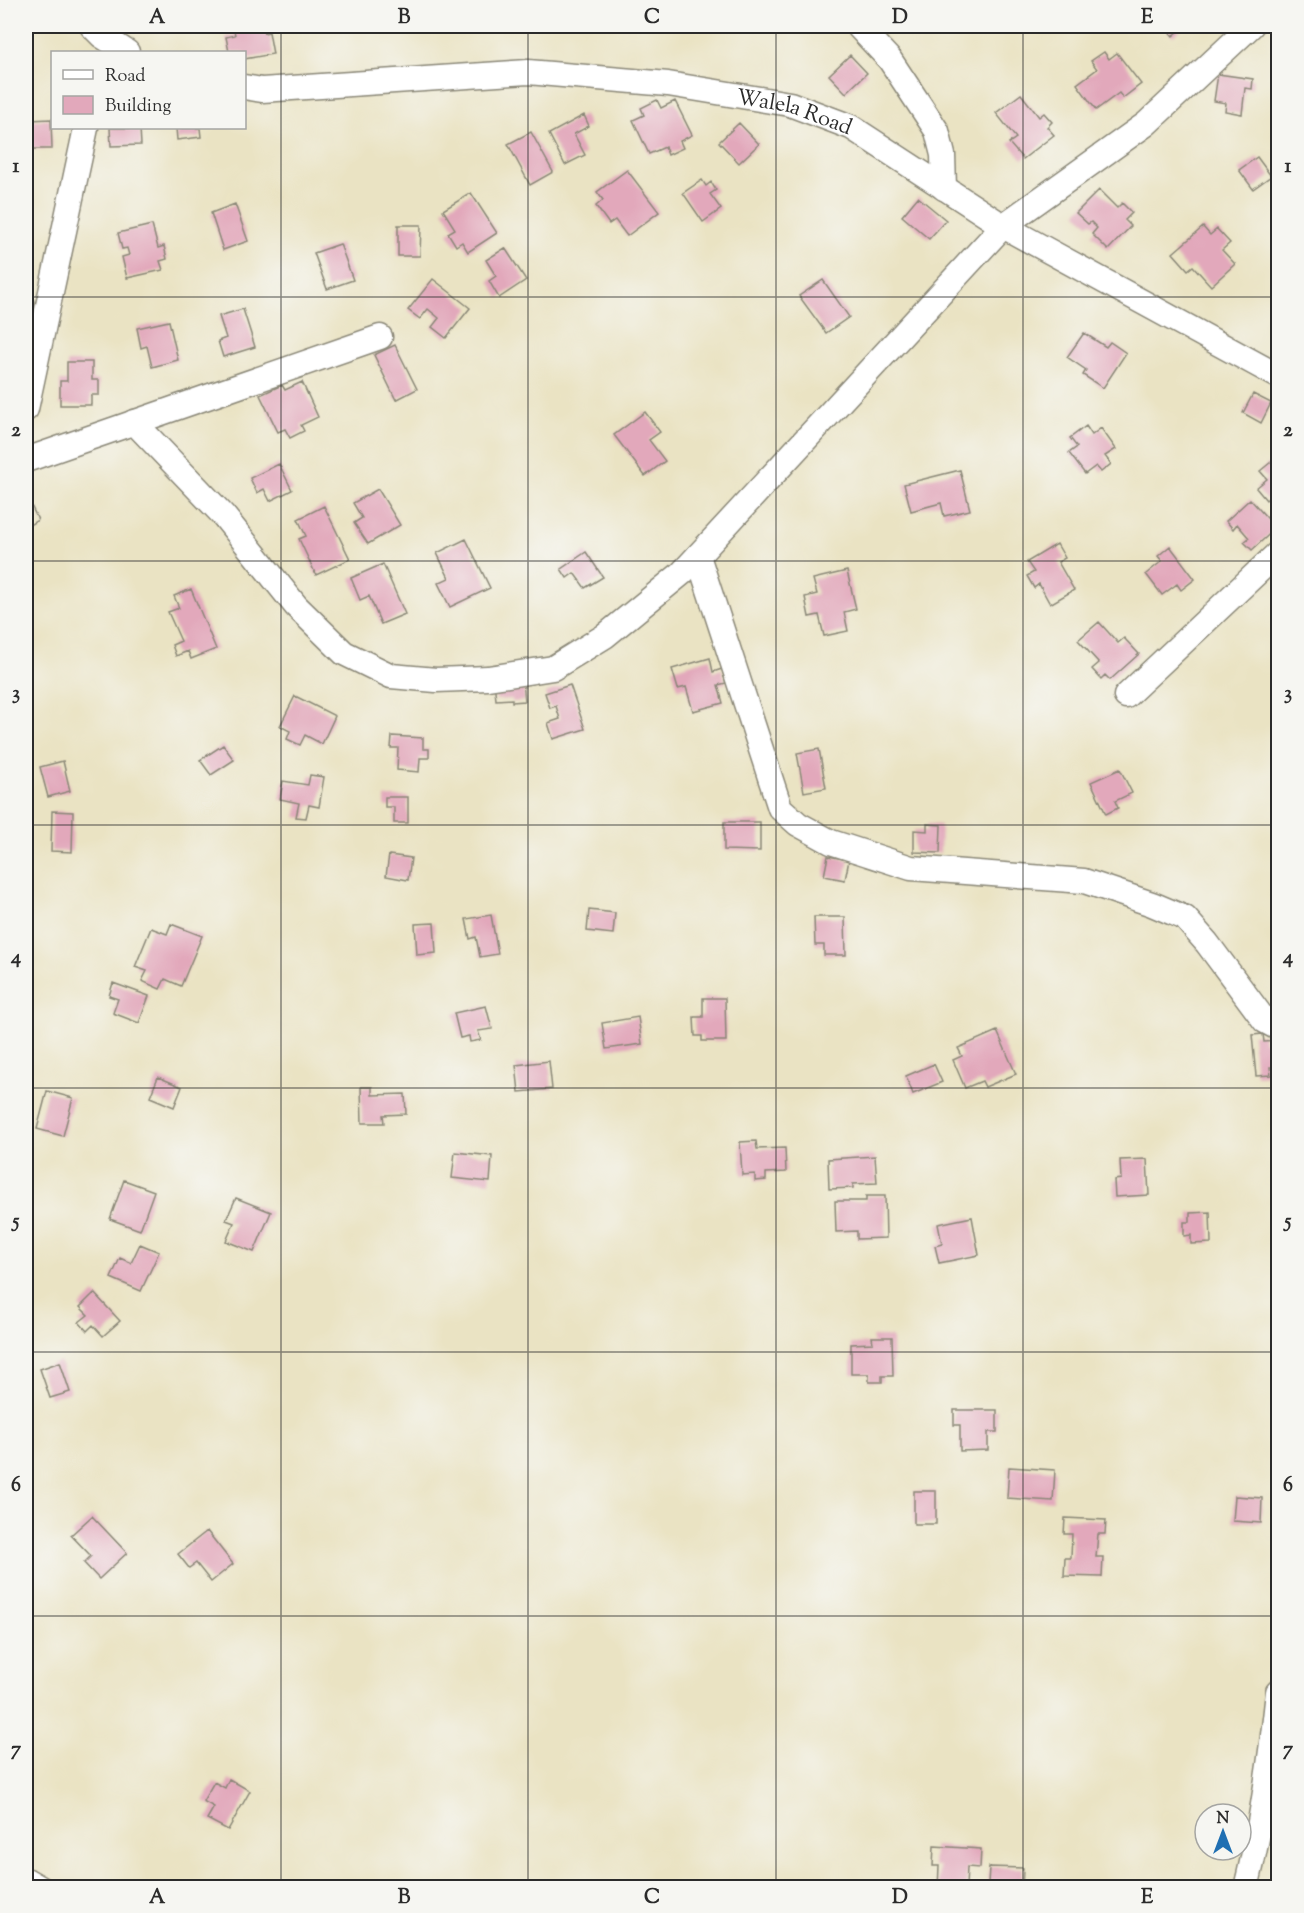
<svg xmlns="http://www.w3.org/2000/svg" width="1304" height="1913" viewBox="0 0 1304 1913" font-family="'Sorts Mill Goudy',serif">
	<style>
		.building { fill: #e2a8bb }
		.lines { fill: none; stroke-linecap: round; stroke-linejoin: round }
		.minor-casing { stroke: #8a8777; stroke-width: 27 }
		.minor { stroke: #fff; stroke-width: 24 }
		.grid { fill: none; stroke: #2b2b2b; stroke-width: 1.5; stroke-opacity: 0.55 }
		.labels { text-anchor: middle; stroke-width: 4.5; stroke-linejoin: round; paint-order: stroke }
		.street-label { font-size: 22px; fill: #2b2b2b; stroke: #f6f6f2 }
		.neatline { fill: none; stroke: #2b2b2b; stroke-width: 2 }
		.grid-label { font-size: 20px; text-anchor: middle; font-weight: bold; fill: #2b2b2b }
	</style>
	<rect width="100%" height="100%" fill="#f6f6f2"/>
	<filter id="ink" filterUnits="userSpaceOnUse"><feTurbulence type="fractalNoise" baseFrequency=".0167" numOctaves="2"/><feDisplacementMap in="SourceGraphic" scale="12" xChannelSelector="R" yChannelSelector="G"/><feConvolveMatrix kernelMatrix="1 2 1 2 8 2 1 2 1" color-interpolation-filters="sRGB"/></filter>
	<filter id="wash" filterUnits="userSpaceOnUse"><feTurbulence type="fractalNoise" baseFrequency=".008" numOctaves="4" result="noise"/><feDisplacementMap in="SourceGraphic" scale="24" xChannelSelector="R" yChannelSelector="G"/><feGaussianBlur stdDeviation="1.35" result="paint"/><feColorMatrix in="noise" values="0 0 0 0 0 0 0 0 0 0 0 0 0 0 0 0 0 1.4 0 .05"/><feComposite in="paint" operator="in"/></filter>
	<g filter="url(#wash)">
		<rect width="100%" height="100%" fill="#eae3c3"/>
		<g id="blocks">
			<path class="building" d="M233 26H262L264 33 269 32 273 54 244 59V52H229L226 37 235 35Z
				M1164 26H1185L1173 36Z
				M1104 52 1109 59 1117 53 1141 84 1123 98 1119 93 1096 110 1077 84 1097 69 1091 61Z
				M850 55 867 73 846 93 829 75Z
				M1218 74 1253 79 1252 89 1245 88 1242 114 1225 111 1226 103 1214 101Z
				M1021 94 1039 117 1044 113 1052 122 1047 127 1054 135 1023 159 1009 143 1016 138 996 113Z
				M657 100 661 108 675 101 692 135 680 141 683 148 668 155 665 147 649 154 633 120 644 115 641 108Z
				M584 115 589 126 574 134 585 155 565 165 549 134Z
				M51 119 52 149H30V120Z
				M739 123 759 144 739 163 719 142Z
				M110 128H140L141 145 111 146Z
				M176 128H200L201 137 177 140Z
				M531 132 553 172 530 185 508 144Z
				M1257 157 1271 176 1253 189 1239 170Z
				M627 170 659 212 627 236 615 220 609 224 596 206 603 200 597 192Z
				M702 180 706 186 711 182 716 190 710 194 721 209 703 222 683 193Z
				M1099 190 1117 208 1122 203 1132 213 1125 220 1131 226 1108 250 1092 234 1097 228 1091 222 1088 224 1076 213Z
				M471 193 497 233 468 252 462 242 456 246 448 233 455 229 443 210Z
				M918 197 946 220 929 239 902 216Z
				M235 204 248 241 223 250 211 213Z
				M152 225 158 248 164 246 167 259 160 261 163 270 127 278 122 257 129 255 127 248 122 249 118 233Z
				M398 225H421L420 256H398Z
				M1203 227 1210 235 1217 229 1230 243 1222 250 1235 264 1211 286 1193 266 1188 270 1173 253Z
				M340 244 353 280 327 289 314 253Z
				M505 248 526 280 499 298 489 281 496 276 486 260Z
				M433 279 470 308 446 338 432 327 439 318 428 309 420 319 408 310Z
				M823 280 849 317 826 333 799 296Z
				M243 309 255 347 223 357 218 341 226 338 219 316Z
				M169 321 178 360 152 367 147 346 141 348 137 328Z
				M1084 333 1106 347 1110 342 1126 353 1103 388 1083 375 1086 370 1067 357Z
				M395 345 417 389 396 400 374 355Z
				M67 362H92V380H99V395H91V405H60V381H67Z
				M302 382 318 417 301 425 304 431 290 438 285 429 278 432 260 395 282 385 285 390Z
				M1253 394 1271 403 1261 423 1243 413Z
				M645 412 660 432 649 440 665 461 645 476 614 435Z
				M1086 426 1092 435 1101 428 1116 449 1105 456 1111 464 1101 472 1096 466 1085 474 1069 453 1077 447 1070 438Z
				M1271 462 1278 472V489L1266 500 1256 488 1267 479 1260 471Z
				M279 464 292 490 270 501 264 489 257 493 250 478Z
				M960 470 970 510 944 516 941 503 911 511 904 484Z
				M378 489 400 525 368 544 354 523 362 518 353 503Z
				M26 495 38 520 26 527Z
				M1250 499 1276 528 1252 550 1244 542 1249 538 1237 524 1233 529 1226 521Z
				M324 506 350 559 316 575 299 539 306 536 298 519Z
				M466 539 490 588 450 607 438 583 449 578 437 553Z
				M1057 544 1065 558 1058 562 1074 590 1050 604 1039 584 1034 588 1027 576 1034 572 1027 562Z
				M1170 546 1195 579 1181 590 1177 584 1162 595 1146 574 1162 561 1158 556Z
				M586 552 603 577 585 588 574 573 567 578 561 569Z
				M383 564 405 614 381 624 369 596 360 600 351 578Z
				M847 571 856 609 844 612 848 631 824 636 819 615 809 617 805 597 817 594 813 579Z
				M191 589 216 649 191 659 188 651 176 656 172 645 181 641 168 612 179 608 174 596Z
				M1099 622 1118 643 1124 638 1139 654 1110 680 1105 675 1101 679 1092 669 1099 663 1078 640Z
				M710 658 713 672 722 669 726 683 718 685 723 703 693 711 686 687 678 689 672 669Z
				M523 679 525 701 512 702V699L496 700 494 681Z
				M570 685 585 729 553 739 548 723 560 719 556 706 550 708 545 693Z
				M295 696 335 716 322 744 305 735 300 745 287 739 290 731 280 726Z
				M392 736 423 738V749H429V758H420L419 772 397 770 398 748H391Z
				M223 745 234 760 211 775 200 760Z
				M819 749 826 788 804 792 797 753Z
				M63 761 70 791 48 797 40 767Z
				M1120 769 1132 793 1115 801 1118 808 1106 814 1091 782Z
				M310 775 324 777 319 807 309 805 306 818 296 817 299 803 280 799 283 781 308 785Z
				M385 797H408V823H394V807H385Z
				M52 811 73 812 72 852 51 851Z
				M724 822H760V851L724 850Z
				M927 824 941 825 940 853 914 852V830L927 831Z
				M389 855 411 858 408 880 386 876Z
				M828 856 849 860 845 880 824 876Z
				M589 910 615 913 613 934 587 931Z
				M491 915 498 954 480 957 476 937 470 939 466 919Z
				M814 917H845L846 955H824V945H815Z
				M434 923 436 953 417 955 415 924Z
				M171 924 202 936 181 986 165 979 160 989 142 981 147 971 135 967 151 928 167 934Z
				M113 983 149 996 139 1023 113 1013 118 999 109 996Z
				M703 998H725L726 1041H702V1036H695L694 1017H703Z
				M486 1006 492 1029 478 1031 481 1040 470 1042 469 1036 460 1038 454 1013Z
				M638 1017 642 1044 606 1049 602 1023Z
				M997 1031 1016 1074 985 1087 982 1081 965 1088 953 1060 962 1056 958 1048Z
				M1263 1034 1264 1042 1278 1041V1067H1270L1271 1075 1256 1076 1252 1035Z
				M549 1061 552 1089 519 1092 516 1065Z
				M934 1064 942 1082 913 1094 906 1076Z
				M158 1077 182 1087 174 1107 150 1097Z
				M361 1087H372V1095L405 1094 406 1114 383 1115 384 1123H362Z
				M47 1091 73 1098 63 1136 37 1129Z
				M756 1141 757 1149 785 1148 786 1172 766 1173V1180L755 1181V1174L742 1175 740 1142Z
				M455 1152 492 1156 490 1182 452 1178Z
				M875 1156 877 1183 853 1184V1188L829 1189 828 1159Z
				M1147 1159 1149 1195 1115 1197 1114 1180 1121 1179 1120 1160Z
				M124 1180 154 1191 140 1230 110 1219Z
				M866 1196H885L886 1238 857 1239V1231L836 1232 835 1201H866Z
				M236 1198 271 1212 254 1252 226 1241 234 1223 226 1220Z
				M1210 1212 1211 1243 1191 1244V1235L1184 1236V1222H1190V1213Z
				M972 1217 979 1255 939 1263 935 1246 942 1244 938 1224Z
				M140 1244 159 1252 141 1291 111 1278 120 1258 131 1263Z
				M94 1293 120 1321 103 1336 93 1325 87 1331 79 1322 88 1315 80 1307Z
				M872 1337H892L893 1376H882V1382H869V1374H851V1344L873 1343Z
				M60 1362 70 1392 50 1398 40 1369Z
				M954 1410H997V1432H988V1450L960 1451V1425H954Z
				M1009 1467 1055 1470 1053 1501 1007 1498Z
				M914 1491H936V1524H914Z
				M1235 1496 1262 1498 1261 1523 1233 1521Z
				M92 1516 127 1553 99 1579 84 1563 91 1556 71 1535Z
				M1065 1518 1106 1520 1105 1534H1098L1096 1557H1103L1102 1577 1064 1576 1065 1558H1071L1072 1534H1064Z
				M207 1531 233 1564 211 1582 196 1563 189 1568 178 1554Z
				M229 1779 250 1791 228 1830 207 1819 214 1807 203 1801 214 1782 225 1788Z
				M934 1846 981 1849 980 1868 967 1867 966 1888H938L939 1866H933Z
				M989 1867 1023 1868 1022 1888H995V1884H988Z
				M247 1882 258 1888H245Z"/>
		</g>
	</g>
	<g filter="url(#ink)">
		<use href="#blocks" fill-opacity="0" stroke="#8a8777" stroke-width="1.5"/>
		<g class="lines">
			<g class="minor-casing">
				<g id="minor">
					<path d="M92 26 102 36 127 52"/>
					<path d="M858 26 890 60 937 131 943 155 944 188"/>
					<path id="s1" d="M244 87 262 90 528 72 668 84 790 104 851 127 1003 226 1278 376"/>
					<path d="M26 409 86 128"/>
					<path d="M134 422 223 515 296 606 344 653 391 676 436 680 488 678 553 668 605 636 682 573 1003 226 1146 124 1251 26"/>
					<path d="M26 460 380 337"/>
					<path d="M698 556 780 808 798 824 831 842 911 868 1084 881 1152 904 1185 918 1207 943 1265 1021 1278 1028"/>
					<path d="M1126 696 1278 553"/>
					<path d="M26 1880 40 1888"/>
					<path d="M1246 1888C1262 1824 1271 1758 1278 1692"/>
				</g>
			</g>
			<use href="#minor" class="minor"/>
		</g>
	</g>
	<path class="grid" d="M281 26V1888M528 26V1888M776 26V1888M1023 26V1888M26 297H1278M26 561H1278M26 825H1278M26 1088H1278M26 1352H1278M26 1616H1278"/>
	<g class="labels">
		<g class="street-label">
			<text dy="8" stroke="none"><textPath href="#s1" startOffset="555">Walela Road</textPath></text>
		</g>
	</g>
	<rect width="1304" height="1913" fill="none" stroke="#f6f6f2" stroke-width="66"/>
	<rect x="51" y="51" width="195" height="78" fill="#f6f6f2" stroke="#a5a5a2" stroke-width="1.5"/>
	<rect x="63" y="70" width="30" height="9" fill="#ffffff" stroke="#a5a5a2" stroke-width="1.5"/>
	<text x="105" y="81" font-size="18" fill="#2b2b2b">Road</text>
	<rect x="63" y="96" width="30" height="18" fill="#e2a8bb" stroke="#a5a5a2" stroke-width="1.5"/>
	<text x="105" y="111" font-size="18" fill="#2b2b2b">Building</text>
	<g transform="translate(1223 1832)"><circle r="28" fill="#f6f6f2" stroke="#a5a5a2" stroke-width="1.5"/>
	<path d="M0-4.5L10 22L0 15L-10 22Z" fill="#1f6fb2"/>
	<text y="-9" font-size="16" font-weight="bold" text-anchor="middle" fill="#2b2b2b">N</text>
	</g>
	<rect x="33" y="33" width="1238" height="1847" class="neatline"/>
	<g class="grid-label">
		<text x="157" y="23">A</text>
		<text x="404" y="23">B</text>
		<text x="652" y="23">C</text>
		<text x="900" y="23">D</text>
		<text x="1147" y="23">E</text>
		<text x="16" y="172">1</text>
		<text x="1288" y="172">1</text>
		<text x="16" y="436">2</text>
		<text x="1288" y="436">2</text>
		<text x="16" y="699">3</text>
		<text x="1288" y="699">3</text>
		<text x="16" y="963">4</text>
		<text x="1288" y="963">4</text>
		<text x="16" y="1227">5</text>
		<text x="1288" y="1227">5</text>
		<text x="16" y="1491">6</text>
		<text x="1288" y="1491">6</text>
		<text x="16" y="1755">7</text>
		<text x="1288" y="1755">7</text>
		<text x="157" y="1903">A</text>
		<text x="404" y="1903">B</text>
		<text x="652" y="1903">C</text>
		<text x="900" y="1903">D</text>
		<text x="1147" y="1903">E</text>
	</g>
</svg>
